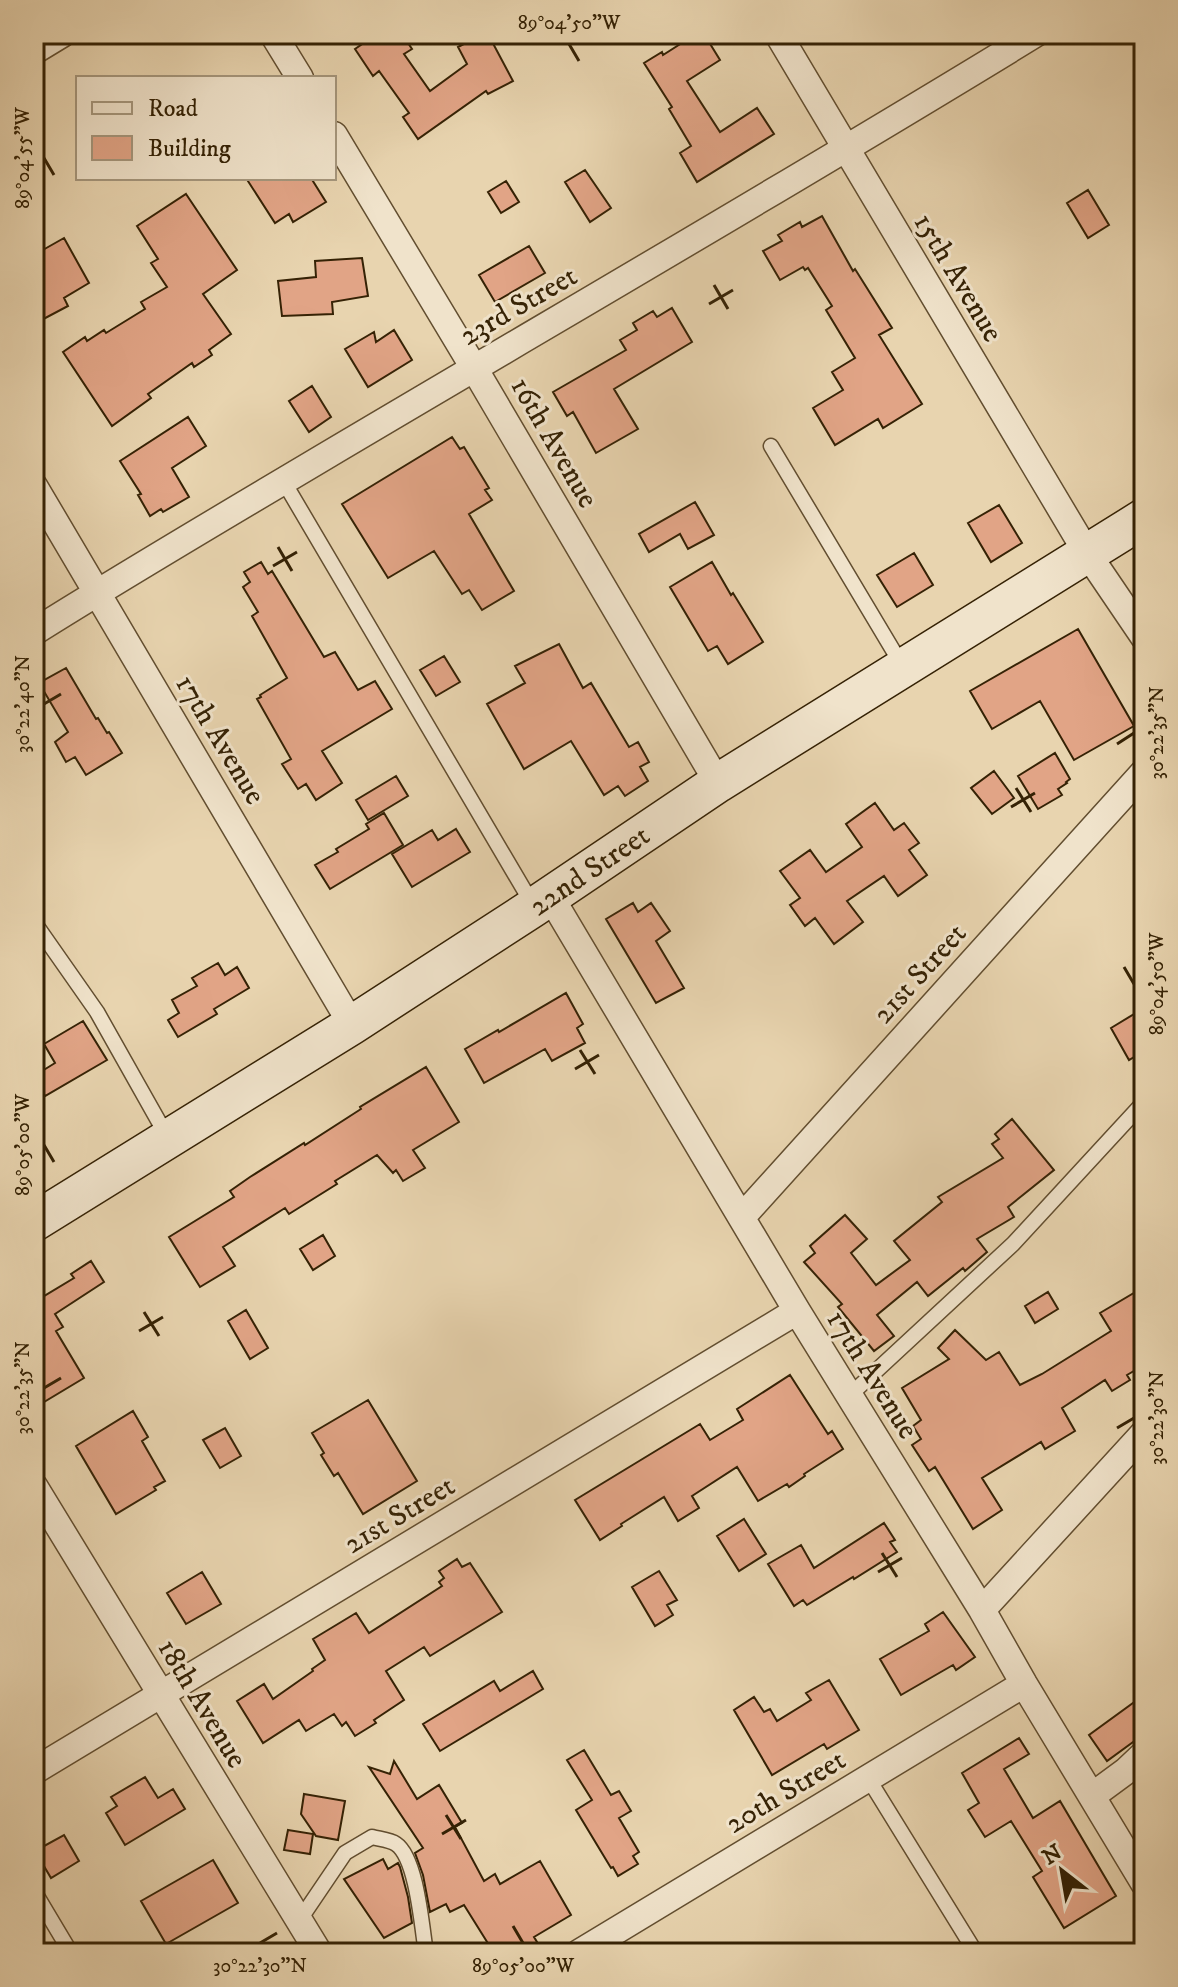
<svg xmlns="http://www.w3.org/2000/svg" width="1178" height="1987" viewBox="0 0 1178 1987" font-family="'IM FELL DW Pica',serif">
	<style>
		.building { fill: #e1a486; stroke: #352205; stroke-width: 2 }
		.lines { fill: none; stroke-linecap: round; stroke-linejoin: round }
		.lane-casing { stroke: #624e30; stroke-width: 17 }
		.street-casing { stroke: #624e30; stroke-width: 29 }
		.secondary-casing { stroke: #352205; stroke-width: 41 }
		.lane { stroke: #f0e3cb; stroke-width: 14 }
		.street { stroke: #f0e3cb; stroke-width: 26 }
		.secondary { stroke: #f0e3cb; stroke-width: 38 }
		.ticks { fill: none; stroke: #352205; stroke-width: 3 }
		.labels { text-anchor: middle; stroke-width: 6; stroke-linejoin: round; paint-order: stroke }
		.street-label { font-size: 30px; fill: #352205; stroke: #f0e3cb }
		.neatline { fill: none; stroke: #352205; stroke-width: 3 }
		.ticks-label { font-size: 20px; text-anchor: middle; fill: #352205 }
	</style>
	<rect width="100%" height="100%" fill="#e8d4af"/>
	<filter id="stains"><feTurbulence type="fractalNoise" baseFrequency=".0025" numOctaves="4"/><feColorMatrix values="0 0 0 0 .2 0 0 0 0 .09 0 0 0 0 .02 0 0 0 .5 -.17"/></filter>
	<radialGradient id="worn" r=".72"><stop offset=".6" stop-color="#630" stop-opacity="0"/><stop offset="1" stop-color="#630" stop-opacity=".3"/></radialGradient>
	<path class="building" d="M377 34H402L412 49 404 54 430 91 467 64 458 47 483 34H488L513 81 488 94 486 91 418 139 403 117 409 113 379 71 373 76 355 49Z
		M696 34H704L720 60 687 81 720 132 757 108 774 134 697 182 680 153 691 146 669 109 672 107 644 63 662 52 663 55Z
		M585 170 611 208 590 222 565 182Z
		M246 178H311L326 202 293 222 289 214 275 223Z
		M506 181 519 202 501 213 488 192Z
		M1088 190 1109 225 1088 238 1067 203Z
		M186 194 237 270 203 294 231 334 209 350 212 355 194 367 192 363 148 394 151 398 112 426 63 352 85 337 87 341 104 330 106 333 145 309 141 302 167 287 151 263 158 259 137 226Z
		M822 216 853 271 855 269 892 328 879 335 922 404 883 428 878 419 835 445 813 408 843 390 832 372 855 358 826 310 832 306 808 268 805 270 803 267 780 280 763 251 782 241 778 235 800 222 802 227Z
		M64 238 89 283 64 298 68 306 34 324V255Z
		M529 246 545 273 495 302 479 275Z
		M362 258 368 296 332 302 333 314 282 316 278 281 316 277 315 261Z
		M672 308 692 342 614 389 638 429 596 453 573 412 567 416 553 392 626 350 620 340 637 330 633 323 653 311 657 317Z
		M394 330 412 360 368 387 345 349 374 332 376 342Z
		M312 386 331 417 309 432 289 401Z
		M188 417 206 446 172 468 189 497 163 512 161 509 150 516 138 495 141 494 120 461Z
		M452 437 460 449 464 447 489 488 485 490 492 500 469 514 514 591 482 610 469 590 462 594 434 551 388 578 342 504Z
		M695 502 714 535 688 549 680 534 649 552 639 534Z
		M999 505 1022 543 991 562 968 523Z
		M914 553 933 585 897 607 877 575Z
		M261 562 268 574 272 571 324 657 335 652 358 690 375 681 392 709 322 751 342 783 316 800 306 784 298 789 282 764 291 759 257 699 261 697 260 695 287 678 252 616 258 612 243 587 250 582 244 572Z
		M712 562 731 595 733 593 763 642 728 664 717 646 708 651 670 587Z
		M1078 629 1134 726 1074 760 1040 701 992 729 970 691Z
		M559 644 583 688 591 683 629 747 638 742 649 762 640 767 648 781 625 796 618 786 604 795 571 741 524 769 487 704 525 683 515 666Z
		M444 656 460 682 436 696 420 670Z
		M66 668 96 719 98 718 107 733 109 732 122 753 86 775 75 757 66 762 55 742 68 732 39 683Z
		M1055 753 1070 779 1066 782 1067 783 1058 789 1062 795 1038 809 1018 776Z
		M994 771 1014 798 992 814 971 788Z
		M396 776 408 796 368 820 356 800Z
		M875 803 894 830 904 823 919 843 909 850 927 875 898 896 884 876 847 901 863 922 834 944 815 918 805 926 790 905 800 898 780 871 810 850 826 872 862 847 846 824Z
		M384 813 403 845 330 889 315 865 338 852 336 849 369 829 366 824Z
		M456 829 470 852 412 887 392 854 432 830 438 840Z
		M633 903 638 912 651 903 670 931 656 941 684 988 656 1003 606 919Z
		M218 963 225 975 237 967 249 988 214 1009 217 1014 178 1037 168 1020 179 1013 172 1000 197 986 192 978Z
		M566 993 583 1024 577 1028 585 1043 552 1061 545 1049 484 1083 465 1049 498 1030 499 1032Z
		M1144 1008V1051L1129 1060 1111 1028Z
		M83 1021 107 1060 45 1096 34 1076 55 1063 44 1044Z
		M426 1067 459 1122 413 1150 425 1168 403 1181 396 1170 393 1173 377 1155 335 1181 337 1184 289 1214 285 1208 223 1247 235 1266 200 1287 169 1237 234 1197 230 1191 250 1177 304 1143 305 1145 361 1109 360 1107Z
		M1012 1119 1054 1170 1008 1207 1014 1217 977 1239 987 1252 965 1271 963 1268 928 1296 917 1282 877 1315 894 1336 874 1351 838 1307 842 1304 804 1262 815 1253 810 1246 845 1215 867 1239 851 1253 876 1285 910 1260 894 1241 942 1202 938 1197 1003 1158 992 1144 999 1139 995 1134Z
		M323 1235 335 1256 313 1270 300 1249Z
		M91 1261 104 1282 55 1314 63 1327 56 1331 84 1378 34 1408V1279L44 1296 74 1278 71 1274Z
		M1144 1287V1365L1127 1375 1130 1380 1112 1391 1105 1380 1062 1408 1075 1431 1045 1449 1041 1442 982 1478 1002 1510 973 1529 935 1467 929 1471 912 1445 921 1439 913 1426 921 1420 902 1388 949 1359 938 1348 955 1330 986 1360 999 1352 1020 1385 1042 1374 1111 1331 1100 1313Z
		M1048 1292 1058 1309 1035 1323 1025 1306Z
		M246 1310 268 1348 250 1359 228 1321Z
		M790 1375 828 1434 832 1431 843 1449 804 1474 805 1476 789 1487 787 1484 758 1501 737 1467 692 1496 699 1508 678 1521 664 1497 621 1524 622 1526 600 1540 575 1500 700 1424 710 1440 743 1420 737 1409Z
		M368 1400 417 1481 363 1514 338 1473 334 1476 321 1455 324 1453 312 1433Z
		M133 1411 148 1437 142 1441 165 1481 154 1487 156 1490 116 1514 76 1446Z
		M225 1428 241 1456 220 1468 203 1440Z
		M744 1519 766 1554 739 1571 717 1536Z
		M884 1523 895 1540 890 1542 897 1552 854 1579 853 1577 807 1605 803 1600 794 1606 768 1564 801 1545 814 1568Z
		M457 1559 462 1567 470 1563 502 1612 430 1656 424 1647 386 1671 404 1700 374 1720 376 1723 355 1736 346 1722 342 1726 334 1714 306 1731 299 1720 263 1743 237 1701 264 1684 273 1699 313 1671 312 1669 325 1660 313 1639 356 1613 369 1633 442 1586 439 1582 444 1578 439 1571Z
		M659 1571 677 1600 667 1605 673 1615 655 1626 632 1587Z
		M202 1572 221 1604 186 1624 167 1593Z
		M943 1612 975 1657 956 1670 953 1665 901 1695 880 1659 929 1631 925 1624Z
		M533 1671 543 1689 440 1751 423 1724 494 1681 500 1691Z
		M829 1680 859 1730 827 1749 824 1744 772 1775 734 1710 754 1697 764 1712 770 1709 777 1721 811 1700 806 1693Z
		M1144 1695V1734L1107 1761 1089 1735Z
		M1019 1738 1029 1754 1004 1769 1033 1818 1060 1801 1116 1896 1064 1928 1033 1877 1042 1871 1011 1821 985 1837 968 1810 979 1803 962 1773Z
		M584 1750 611 1795 619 1791 631 1811 619 1818 639 1852 633 1856 638 1864 618 1876 613 1867 611 1868 576 1810 592 1800 567 1760Z
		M394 1761 417 1799 439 1785 462 1823 455 1827 484 1881 495 1874 500 1884 540 1861 571 1915 534 1937 537 1942 518 1953H494L464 1905 450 1912 446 1904 430 1912 423 1875 415 1853 423 1848 369 1767 390 1774Z
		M145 1777 158 1798 173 1789 185 1809 125 1845 106 1813 117 1806 111 1797Z
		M304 1794 345 1801 338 1840 316 1836 301 1814Z
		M288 1830 313 1834 310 1854 284 1850Z
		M64 1835 79 1861 51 1878 35 1851Z
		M383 1859 388 1869 398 1863 400 1867 408 1897 412 1923 384 1938 344 1879Z
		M213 1860 238 1903 166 1944 141 1901Z"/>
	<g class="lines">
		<g class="lane-casing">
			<path id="lane" d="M771 446 903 667
				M284 482 533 905
				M34 922 97 1012 168 1138
				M849 1396 1013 1244 1144 1102
				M868 1778 976 1953
				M34 1891 71 1953
				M299 1921 345 1853 372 1837C379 1839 390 1840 396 1844 417 1858 422 1929 426 1953"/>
		</g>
		<g class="street-casing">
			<path id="street" d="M273 34 300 78
				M778 34 1087 553 1144 637
				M34 51 62 34
				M334 135 474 368 718 783
				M34 486 352 1025
				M34 632C131 571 230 513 329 454 565 314 802 177 1035 34
				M550 896 797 1311 982 1610 1024 1684 1144 1883
				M742 1217 1144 772
				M34 1486 319 1953
				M982 1610 1144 1433
				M34 1771 797 1311
				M1092 1796 1126 1771 1144 1754
				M579 1953 1024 1684"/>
		</g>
		<g class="secondary-casing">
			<path id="secondary" d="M34 1222 352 1025 534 907 718 783 1144 518"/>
		</g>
		<use href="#lane" class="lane"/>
		<use href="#street" class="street"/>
		<use href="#secondary" class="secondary"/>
	</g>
	<path class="ticks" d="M569 44 579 61M44 158 54 175M714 285 728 309M709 304 733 290M278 547 292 571M273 566 297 552M44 704 61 694M1117 744 1134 733M1016 788 1031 812M1011 807 1035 793M1124 967 1134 984M580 1050 595 1074M575 1069 599 1055M44 1145 54 1162M144 1312 159 1336M139 1331 163 1317M44 1388 61 1378M1117 1428 1134 1418M882 1553 897 1577M878 1572 902 1558M446 1815 461 1839M442 1834 466 1820M513 1926 523 1943M260 1943 277 1933"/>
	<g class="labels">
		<g class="street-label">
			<text transform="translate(959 277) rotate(59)" y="10">15th Avenue</text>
			<text transform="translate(518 305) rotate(-30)" y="10">23rd Street</text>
			<text transform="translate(555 442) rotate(60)" y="10">16th Avenue</text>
			<text transform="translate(221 739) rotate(59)" y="10">17th Avenue</text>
			<text transform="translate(589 870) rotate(-34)" y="10">22nd Street</text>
			<text transform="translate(919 973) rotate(-48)" y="10">21st Street</text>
			<text transform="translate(873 1374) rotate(58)" y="10">17th Avenue</text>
			<text transform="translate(399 1514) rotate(-31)" y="10">21st Street</text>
			<text transform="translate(203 1703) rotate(59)" y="10">18th Avenue</text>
			<text transform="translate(785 1791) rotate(-31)" y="10">20th Street</text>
		</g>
	</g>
	<rect width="1178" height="1987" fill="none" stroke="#e8d4af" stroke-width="88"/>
	<rect x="76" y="76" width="260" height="104" fill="#f0e3cb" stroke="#a5967c" stroke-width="2"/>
	<rect x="92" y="102" width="40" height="12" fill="#f0e3cb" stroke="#a5967c" stroke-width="2"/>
	<text x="148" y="116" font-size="24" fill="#352205">Road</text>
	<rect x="92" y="136" width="40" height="24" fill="#e1a486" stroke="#a5967c" stroke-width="2"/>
	<text x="148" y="156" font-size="24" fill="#352205">Building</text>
	<g transform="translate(1062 1871) rotate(329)" stroke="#f0e3cb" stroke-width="6" paint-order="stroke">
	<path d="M0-6L14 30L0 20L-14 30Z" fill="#352205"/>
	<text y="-12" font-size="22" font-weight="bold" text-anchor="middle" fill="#352205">N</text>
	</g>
	<rect x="44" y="44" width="1090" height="1899" class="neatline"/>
	<g class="ticks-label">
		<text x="569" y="29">89°04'50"W</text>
		<text transform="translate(22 158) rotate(-90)" y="7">89°04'55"W</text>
		<text transform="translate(22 704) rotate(-90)" y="7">30°22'40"N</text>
		<text transform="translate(1156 733) rotate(-90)" y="7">30°22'35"N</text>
		<text transform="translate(1156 984) rotate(-90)" y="7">89°04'50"W</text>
		<text transform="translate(22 1145) rotate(-90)" y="7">89°05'00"W</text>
		<text transform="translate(22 1388) rotate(-90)" y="7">30°22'35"N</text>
		<text transform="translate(1156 1418) rotate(-90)" y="7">30°22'30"N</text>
		<text x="260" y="1972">30°22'30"N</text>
		<text x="523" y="1972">89°05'00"W</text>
	</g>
	<rect width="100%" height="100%" filter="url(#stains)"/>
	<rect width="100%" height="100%" fill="url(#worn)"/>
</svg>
